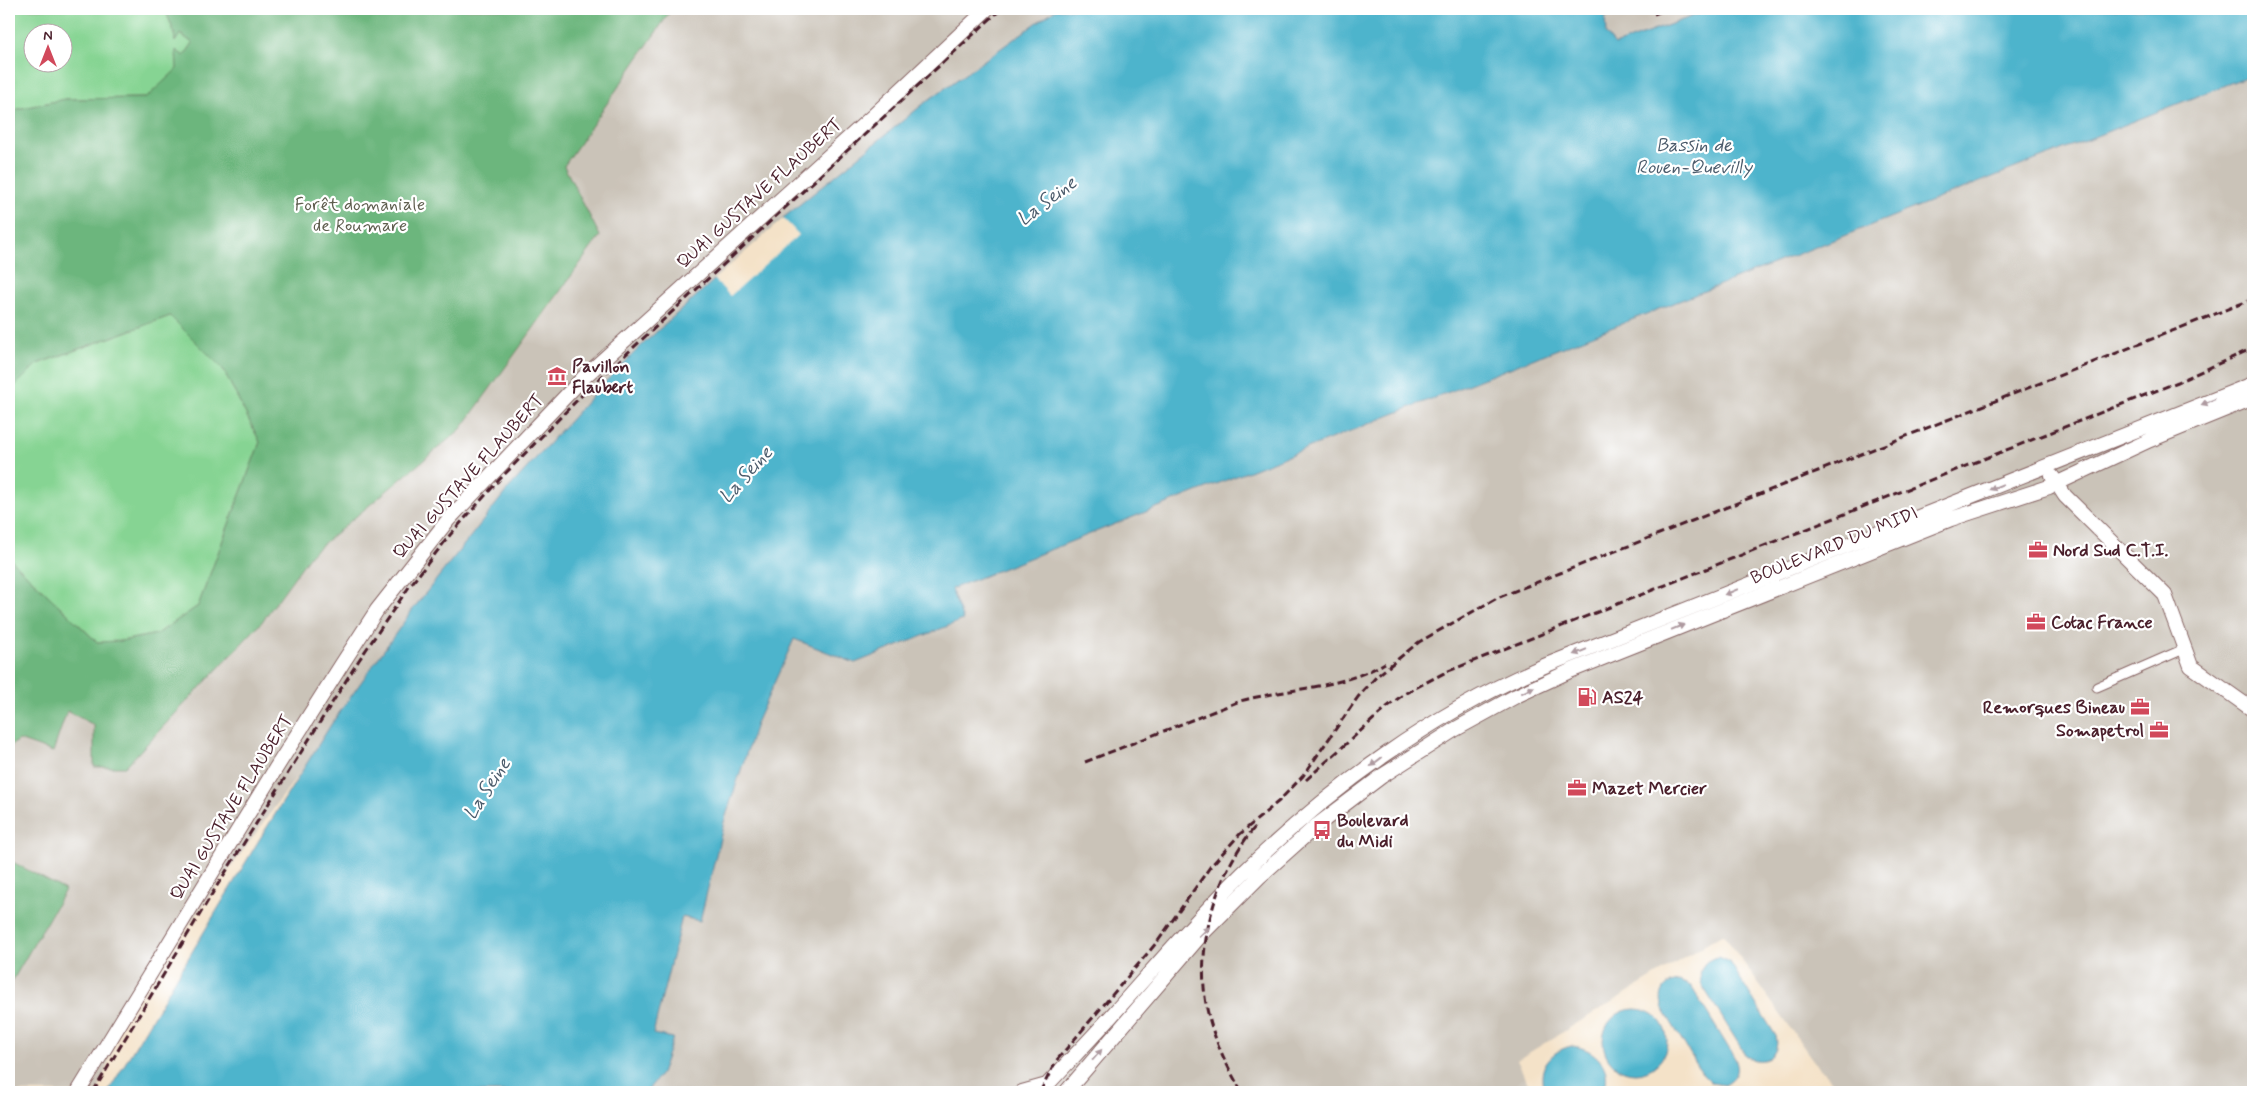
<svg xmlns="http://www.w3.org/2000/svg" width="2262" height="1101" viewBox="0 0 2262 1101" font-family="Mynerve,sans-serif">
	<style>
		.industrial { fill: #cac3b8 }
		.green { fill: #86d493; stroke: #687a5f; fill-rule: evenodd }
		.forest { fill: #6cb67d; stroke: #5b6a54 }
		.water { fill: #4db4cc; stroke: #4c6a7c }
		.pier { fill: #f4e2c8 }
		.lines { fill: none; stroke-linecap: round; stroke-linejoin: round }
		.street-casing { stroke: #866362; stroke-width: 11 }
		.secondary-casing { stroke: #866362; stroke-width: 16 }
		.street { stroke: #fff; stroke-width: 9 }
		.secondary { stroke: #fff; stroke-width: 14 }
		.rail { stroke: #4a1f2b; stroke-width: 3; stroke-dasharray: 8 4; stroke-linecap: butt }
		.oneway { fill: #ae9aa0 }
		.labels { text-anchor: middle; stroke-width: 4.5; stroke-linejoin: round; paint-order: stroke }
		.street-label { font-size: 18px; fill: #4a1f2b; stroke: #fff }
		.park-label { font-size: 18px; fill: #5f5e4f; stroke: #fff }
		.poi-label { font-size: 18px; font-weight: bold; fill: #4a1f2b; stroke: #fff; text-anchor: start }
		.water-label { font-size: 19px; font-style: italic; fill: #4b5b6b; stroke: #fff }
	</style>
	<rect width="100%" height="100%" fill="#fff"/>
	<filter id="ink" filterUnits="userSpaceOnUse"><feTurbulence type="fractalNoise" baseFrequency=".02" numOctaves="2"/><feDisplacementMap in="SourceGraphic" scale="10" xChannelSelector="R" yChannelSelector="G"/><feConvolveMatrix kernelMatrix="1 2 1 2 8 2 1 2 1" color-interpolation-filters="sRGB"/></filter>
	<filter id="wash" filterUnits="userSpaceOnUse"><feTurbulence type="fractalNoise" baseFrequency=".0096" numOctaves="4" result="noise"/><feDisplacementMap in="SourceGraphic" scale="20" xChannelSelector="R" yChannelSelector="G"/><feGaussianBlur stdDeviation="1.12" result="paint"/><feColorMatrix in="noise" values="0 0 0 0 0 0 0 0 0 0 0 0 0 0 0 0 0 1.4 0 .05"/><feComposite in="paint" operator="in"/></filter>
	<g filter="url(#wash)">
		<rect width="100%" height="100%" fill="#f4e2c8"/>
		<path class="industrial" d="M672 9H1069L407 626 126 1011 98 1092H9V987L65 890 9 860V747L67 711 94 725 261 623 311 554 461 429 554 301 594 225 558 171Z
			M1621 9H1712L1615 46 1606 34 1605 18Z
			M2253 74V1092H1842L1815 1063 1723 934 1517 1060 1532 1092H646L661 1074 673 1039 653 1034 682 916 700 920 724 822 757 721 794 639 962 619 951 589Z"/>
		<path class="green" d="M9 9H165L174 32 175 41 180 34 193 43 184 56 176 51 178 69 146 98 65 99 9 111ZM32 32H62V62H32Z
			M170 316 223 369 260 442 198 606 157 634 121 641 97 642 9 558V392L37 364Z"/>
		<path class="forest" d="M165 9H672L564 166 600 236 461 429 311 554 261 623 125 767H94V725L67 711 53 752 19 740 9 747V558L97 642 121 641 157 634 198 606 260 442 223 369 170 316 37 364 9 392V111L65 99 146 98 177 69 176 50 184 56 193 43 180 34 175 42 174 32Z
			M9 860 65 890 9 987Z"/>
		<path class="water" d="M1056 9H1621L1605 18 1606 34 1615 45 1712 9H2253V74L951 589 963 620 855 663 794 639 757 721 724 822 700 921 682 917 653 1034 673 1038 661 1074 646 1092H108L259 840 332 723 413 609 508 489 600 387 643 344 783 218 927 101Z
			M1719 957 1730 962 1776 1036C1781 1056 1763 1067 1746 1056L1702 985C1697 971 1703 959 1719 957Z
			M1679 981 1691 986 1736 1060C1740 1072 1736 1079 1725 1085L1711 1083 1703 1075 1663 1009C1658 994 1663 983 1679 981Z
			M1603 1041a32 32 0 1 1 64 0a32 32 0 1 1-64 0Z
			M1571 1046C1594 1047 1615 1068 1603 1092H1545C1536 1070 1548 1052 1571 1046Z
			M1676 1084 1687 1085 1701 1092H1658L1666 1087Z"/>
		<path class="pier" d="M783 218 799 235 730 296 714 279Z"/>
	</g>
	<g filter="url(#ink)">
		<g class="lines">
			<g class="street-casing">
				<path id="street" d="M2097 687 2184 649"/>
			</g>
			<g class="secondary-casing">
				<path id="secondary" d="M2052 476 2065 496 2165 595 2191 666 2253 710
					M78 1092 276 768 342 664 377 610 448 520 583 378 873 116 987 9
					M1022 1092 1047 1085C1069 1061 1092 1038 1114 1013 1156 966 1197 918 1242 874 1330 788 1435 711 1549 664L2253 384
					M1066 1092 1200 936 1259 877 1316 826 1382 776 1454 730 1516 696 1570 671 1951 519 2049 487 2150 440 2253 398"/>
			</g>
			<use href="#street" class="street"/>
			<use href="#secondary" class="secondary"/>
			<path class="rail" d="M1654 14 1667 9
				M1085 762 1240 701C1288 688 1341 689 1385 663
				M1306 780 1387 707 1404 694 1446 672 2178 382 2253 348
				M93 1092 215 889 359 660 409 587 450 535 499 480 585 392 1001 9
				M1040 1092 1056 1061 1158 941 1210 867 1240 834 1279 801 1303 776 1358 697 1377 676 1419 642 1497 598 2253 299
				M1242 1092C1226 1065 1212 1036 1206 1004 1196 944 1216 873 1255 827"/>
		</g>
		<defs><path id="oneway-solid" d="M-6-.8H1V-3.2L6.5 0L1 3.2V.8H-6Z" transform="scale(1.25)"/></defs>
		<g class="oneway">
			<use href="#oneway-solid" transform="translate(2208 402) rotate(158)"/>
			<use href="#oneway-solid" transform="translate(1996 487) rotate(158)"/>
			<use href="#oneway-solid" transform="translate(1731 592) rotate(158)"/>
			<use href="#oneway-solid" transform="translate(1678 627) rotate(-22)"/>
			<use href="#oneway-solid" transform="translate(1580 652) rotate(158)"/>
			<use href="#oneway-solid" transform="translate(1528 690) rotate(-26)"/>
			<use href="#oneway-solid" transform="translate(1376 762) rotate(142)"/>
			<use href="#oneway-solid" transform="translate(1204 932) rotate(-45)"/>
			<use href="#oneway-solid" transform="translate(1097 1055) rotate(-49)"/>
		</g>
	</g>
	<defs>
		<g id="museum-bare" transform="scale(1.5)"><path d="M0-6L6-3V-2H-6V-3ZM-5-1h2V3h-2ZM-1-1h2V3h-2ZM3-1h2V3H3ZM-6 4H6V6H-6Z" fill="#d1495b" stroke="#fff" stroke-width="2.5" paint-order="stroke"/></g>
		<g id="office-bare" transform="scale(1.5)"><path d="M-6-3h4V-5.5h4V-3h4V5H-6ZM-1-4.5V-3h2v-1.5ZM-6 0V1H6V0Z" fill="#d1495b" stroke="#fff" stroke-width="2.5" paint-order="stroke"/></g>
		<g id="fuel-bare" transform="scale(1.5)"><path d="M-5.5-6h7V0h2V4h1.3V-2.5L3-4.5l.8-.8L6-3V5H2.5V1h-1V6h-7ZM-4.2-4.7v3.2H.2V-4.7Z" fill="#d1495b" stroke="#fff" stroke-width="2.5" paint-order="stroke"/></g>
		<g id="bus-bare" transform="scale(1.5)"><path d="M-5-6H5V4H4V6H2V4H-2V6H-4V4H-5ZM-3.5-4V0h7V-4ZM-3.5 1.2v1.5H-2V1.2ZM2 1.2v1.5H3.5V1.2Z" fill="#d1495b" stroke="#fff" stroke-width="2.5" paint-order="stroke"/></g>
	</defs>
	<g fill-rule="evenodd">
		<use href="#museum-bare" x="557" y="376"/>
		<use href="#office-bare" x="2038" y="550"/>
		<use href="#office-bare" x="2036" y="622"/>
		<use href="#fuel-bare" x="1587" y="697"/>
		<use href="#office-bare" x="2140" y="707"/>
		<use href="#office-bare" x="2159" y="730"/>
		<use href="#office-bare" x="1577" y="788"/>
		<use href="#bus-bare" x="1322" y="830"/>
	</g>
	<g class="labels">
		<g class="street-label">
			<text transform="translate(759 193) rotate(-42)" y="6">QUAI GUSTAVE FLAUBERT</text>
			<text transform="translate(468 476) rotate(-48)" y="6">QUAI GUSTAVE FLAUBERT</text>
			<text transform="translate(1834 545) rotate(-22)" y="6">BOULEVARD DU MIDI</text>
			<text transform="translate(231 807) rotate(-58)" y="6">QUAI GUSTAVE FLAUBERT</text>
		</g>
		<g class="park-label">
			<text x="360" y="210">Forêt domaniale<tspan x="360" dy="21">de Roumare</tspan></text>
		</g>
		<g class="poi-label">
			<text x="572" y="372">Pavillon<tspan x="572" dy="21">Flaubert</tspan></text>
			<text x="2053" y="556">Nord Sud C.T.I.</text>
			<text x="2051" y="628">Cotac France</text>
			<text x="1602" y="703">AS24</text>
			<text x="2125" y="713" text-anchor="end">Remorques Bineau</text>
			<text x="2144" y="736" text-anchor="end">Somapetrol</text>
			<text x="1592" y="794">Mazet Mercier</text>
			<text x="1337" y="826">Boulevard<tspan x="1337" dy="21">du Midi</tspan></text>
		</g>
		<g class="water-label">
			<text x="1694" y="151">Bassin de<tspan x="1694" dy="22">Rouen-Quevilly</tspan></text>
			<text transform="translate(1046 200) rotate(-37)" y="7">La Seine</text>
			<text transform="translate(745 474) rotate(-48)" y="7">La Seine</text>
			<text transform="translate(486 788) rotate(-57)" y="7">La Seine</text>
		</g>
	</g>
	<rect width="2262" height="1101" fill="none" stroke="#fff" stroke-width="30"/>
	<g transform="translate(48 48)"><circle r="24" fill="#ffffff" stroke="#b7a5aa"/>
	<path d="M0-4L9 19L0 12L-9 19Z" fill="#d1495b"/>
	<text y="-8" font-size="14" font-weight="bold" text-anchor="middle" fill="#4a1f2b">N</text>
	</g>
</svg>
